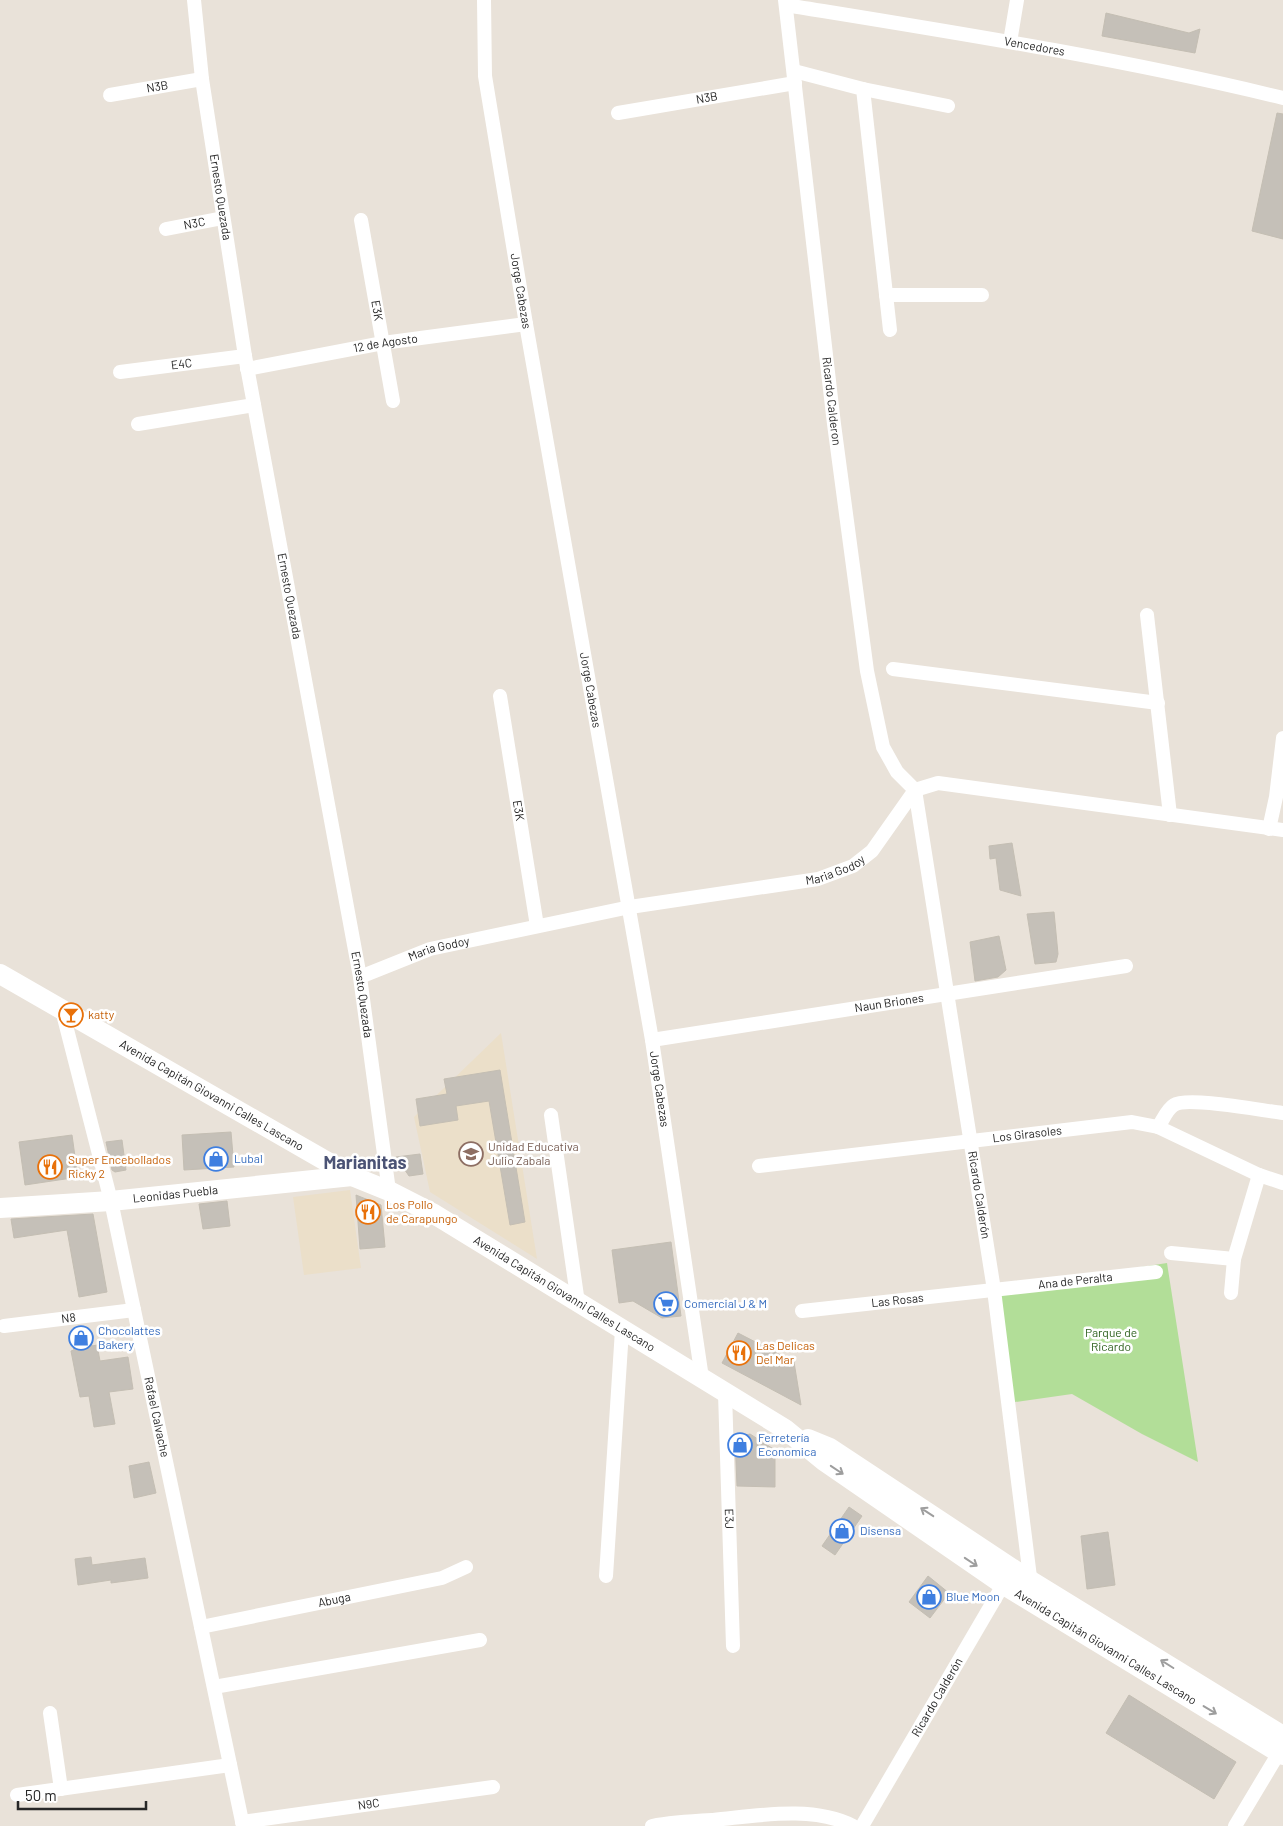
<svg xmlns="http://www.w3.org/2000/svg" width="1283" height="1826" viewBox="0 0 1283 1826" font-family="Barlow,sans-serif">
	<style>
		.education { fill: #ebdfc9 }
		.park { fill: #b2de98 }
		.building { fill: #c5c0b8; stroke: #c4beb3 }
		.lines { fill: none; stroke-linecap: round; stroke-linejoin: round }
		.street { stroke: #fff; stroke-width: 14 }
		.secondary { stroke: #fff; stroke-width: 20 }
		.oneway { stroke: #9e9e9e }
		.labels { text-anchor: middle; stroke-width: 5; stroke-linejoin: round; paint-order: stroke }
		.street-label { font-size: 12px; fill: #272727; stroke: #fff }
		.food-label { font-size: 12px; fill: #c56008; stroke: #fff; text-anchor: start }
		.education-label { font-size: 12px; fill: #785e54; stroke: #fff; text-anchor: start }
		.shop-label { font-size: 12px; fill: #366cbe; stroke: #fff; text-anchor: start }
		.park-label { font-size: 12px; fill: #2c5f1c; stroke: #fff }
		.district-label { font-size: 18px; font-weight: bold; fill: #4b5375; stroke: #fff }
	</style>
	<rect width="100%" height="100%" fill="#e9e2d9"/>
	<path class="education" d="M501 1033 537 1259 430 1192 414 1117Z
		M350 1190 361 1268 304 1275 293 1197Z"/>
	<path class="park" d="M1167 1263 1198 1462 1142 1434 1072 1394 1008 1403 994 1290Z"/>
	<path class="building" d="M1106 13 1189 33 1200 29 1195 53 1102 36Z
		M1277 113 1283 114V239L1252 231Z
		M1012 843 1021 896 1000 890 996 858 990 859 989 846Z
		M1054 912 1058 954 1056 962 1035 964 1027 914Z
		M999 936 1006 970 998 977 975 981 970 942Z
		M500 1070 525 1222 510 1225 489 1101 456 1106 458 1120 420 1126 416 1099 447 1094 444 1079Z
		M231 1132 234 1167 184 1170 182 1135Z
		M72 1135 77 1171 72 1178 25 1185 19 1142Z
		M122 1140 126 1170 115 1172 112 1170 106 1142Z
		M420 1154 423 1174 409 1176 396 1157Z
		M356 1195 381 1205 385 1247 360 1249Z
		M227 1201 230 1226 203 1229 199 1204Z
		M93 1214 107 1292 79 1297 67 1230 14 1238 11 1219Z
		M671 1242 681 1316 662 1318 633 1301 619 1303 612 1250Z
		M89 1332 92 1346 97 1345 100 1361 128 1357 133 1389 109 1392 115 1424 94 1427 89 1396 80 1397 71 1351 74 1350 71 1335Z
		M738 1333 794 1362 801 1405 722 1363Z
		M750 1434 775 1450V1487L737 1486 735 1438Z
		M149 1462 156 1493 134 1498 129 1466Z
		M849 1507 862 1516 835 1555 822 1546Z
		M1108 1532 1115 1585 1087 1589 1081 1536Z
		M91 1557 92 1565 145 1558 148 1578 111 1583V1580L78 1585 75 1559Z
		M928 1576 949 1593 930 1618 909 1602Z
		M1129 1695 1236 1762 1214 1799 1106 1733Z"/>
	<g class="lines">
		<g class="street">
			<path id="s1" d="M194 0 202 79 245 356 360 977 389 1191"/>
			<path id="s2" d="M484 0 485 76 526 324 652 1040 702 1378"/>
			<path id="s3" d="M785 0 834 424 867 671 883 747 897 772 915 790"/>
			<path id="s4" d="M786 5C952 32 1119 58 1283 98"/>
			<path d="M1010 42 1017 0"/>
			<path d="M794 71 863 89 890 330"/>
			<path d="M863 89 948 106"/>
			<path id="s5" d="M110 95 202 79"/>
			<path id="s6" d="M618 113 795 83"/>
			<path id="s7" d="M361 220 393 401"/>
			<path id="s8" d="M166 229 223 218"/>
			<path d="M886 295H982"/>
			<path id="s9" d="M247 369 383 343 526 324"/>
			<path id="s10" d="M120 372 245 356"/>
			<path d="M138 424 254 405"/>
			<path d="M1147 615 1170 815"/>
			<path d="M893 669 1158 703"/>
			<path id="s11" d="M500 696 537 926"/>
			<path id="s12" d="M915 790 994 1290 1031 1585"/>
			<path d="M1269 829 1276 797 1283 738"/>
			<path id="s13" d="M360 977 430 949 630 907 818 879 853 866 872 851 915 790 938 783 1283 830"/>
			<path id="s14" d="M62 1010 111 1201 243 1826"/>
			<path id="s15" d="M652 1040 1126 966"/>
			<path d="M551 1115 578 1303"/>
			<path d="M1158 1127C1163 1120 1167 1109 1174 1105 1187 1096 1264 1111 1283 1113"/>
			<path id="s16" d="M759 1166 1132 1122 1158 1127 1259 1175 1283 1183"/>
			<path d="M1171 1253 1234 1259"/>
			<path d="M1231 1293 1234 1259 1259 1175"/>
			<path id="s17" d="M802 1311 1156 1272"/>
			<path id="s18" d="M4 1326 134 1310"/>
			<path id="s19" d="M725 1393 733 1646"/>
			<path d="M606 1576 622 1330"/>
			<path id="s20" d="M201 1627 442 1578 466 1567"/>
			<path d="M214 1687 480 1640"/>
			<path d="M50 1713 61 1789"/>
			<path d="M17 1795 230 1765"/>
			<path id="s21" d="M242 1822 493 1787"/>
			<path d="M652 1826C672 1822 693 1821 713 1820 756 1816 813 1805 853 1826"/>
			<path id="s22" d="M862 1826 1007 1578"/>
			<path d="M1235 1826 1283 1746"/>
		</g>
		<g class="secondary">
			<path id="s23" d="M0 974 352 1176 389 1191 434 1214 785 1429 824 1461 1004 1585 1283 1755"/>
			<path id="s24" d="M0 1208 111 1201 352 1176"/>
			<path d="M808 1439 830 1448 1031 1581 1283 1736"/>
		</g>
	</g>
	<defs><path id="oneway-shaft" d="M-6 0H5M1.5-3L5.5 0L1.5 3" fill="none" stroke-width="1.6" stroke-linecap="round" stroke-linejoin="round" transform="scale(1.25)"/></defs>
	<g class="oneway">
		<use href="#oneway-shaft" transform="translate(837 1470) rotate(34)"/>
		<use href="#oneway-shaft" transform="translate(927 1512) rotate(-147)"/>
		<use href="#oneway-shaft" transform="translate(971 1562) rotate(34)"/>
		<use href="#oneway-shaft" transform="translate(1167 1664) rotate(-148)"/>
		<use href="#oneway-shaft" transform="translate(1210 1710) rotate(31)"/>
	</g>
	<defs>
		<g id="bar-ring" transform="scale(1.25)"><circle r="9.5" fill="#fff" stroke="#e8710a" stroke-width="1.5"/><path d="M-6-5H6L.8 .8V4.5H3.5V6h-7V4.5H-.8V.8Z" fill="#e8710a"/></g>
		<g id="school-ring" transform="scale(1.25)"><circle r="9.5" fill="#fff" stroke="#8d6e63" stroke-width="1.5"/><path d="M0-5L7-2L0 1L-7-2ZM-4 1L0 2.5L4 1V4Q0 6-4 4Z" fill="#8d6e63"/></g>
		<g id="shop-ring" transform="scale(1.25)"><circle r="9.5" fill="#fff" stroke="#3f7fe0" stroke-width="1.5"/><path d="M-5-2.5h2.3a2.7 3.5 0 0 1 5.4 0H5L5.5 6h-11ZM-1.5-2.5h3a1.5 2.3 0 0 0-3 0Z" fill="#3f7fe0"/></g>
		<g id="restaurant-ring" transform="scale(1.25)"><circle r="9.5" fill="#fff" stroke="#e8710a" stroke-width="1.5"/><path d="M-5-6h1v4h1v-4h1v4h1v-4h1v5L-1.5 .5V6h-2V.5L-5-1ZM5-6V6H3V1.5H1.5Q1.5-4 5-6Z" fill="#e8710a"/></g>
		<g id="supermarket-ring" transform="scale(1.25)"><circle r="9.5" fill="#fff" stroke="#3f7fe0" stroke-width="1.5"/><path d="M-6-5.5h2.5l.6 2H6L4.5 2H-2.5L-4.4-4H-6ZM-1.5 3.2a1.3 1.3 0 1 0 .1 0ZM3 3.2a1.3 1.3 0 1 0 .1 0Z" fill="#3f7fe0"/></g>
	</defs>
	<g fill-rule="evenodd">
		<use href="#bar-ring" x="71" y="1015"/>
		<use href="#school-ring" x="471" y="1154"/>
		<use href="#shop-ring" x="216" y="1159"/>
		<use href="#restaurant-ring" x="50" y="1167"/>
		<use href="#restaurant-ring" x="368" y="1212"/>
		<use href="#supermarket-ring" x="666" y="1304"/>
		<use href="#shop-ring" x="81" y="1338"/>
		<use href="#restaurant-ring" x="739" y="1353"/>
		<use href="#shop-ring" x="740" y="1445"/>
		<use href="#shop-ring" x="842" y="1531"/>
		<use href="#shop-ring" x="929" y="1597"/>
	</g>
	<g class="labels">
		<g class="street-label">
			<text dy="4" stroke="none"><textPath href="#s4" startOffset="252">Vencedores</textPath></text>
			<text dy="4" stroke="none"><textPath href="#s5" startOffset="48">N3B</textPath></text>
			<text dy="4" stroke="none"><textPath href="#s6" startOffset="90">N3B</textPath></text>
			<text dy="4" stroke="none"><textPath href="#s1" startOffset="199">Ernesto Quezada</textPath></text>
			<text dy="4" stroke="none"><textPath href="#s8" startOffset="29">N3C</textPath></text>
			<text dy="4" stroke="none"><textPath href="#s2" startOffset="294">Jorge Cabezas</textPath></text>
			<text dy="4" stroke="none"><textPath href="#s7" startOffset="92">E3K</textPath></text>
			<text dy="4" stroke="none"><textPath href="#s9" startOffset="141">12 de Agosto</textPath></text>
			<text dy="4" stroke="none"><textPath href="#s10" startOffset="62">E4C</textPath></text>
			<text dy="4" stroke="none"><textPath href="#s3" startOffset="404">Ricardo Calderon</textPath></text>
			<text dy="4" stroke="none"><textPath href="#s1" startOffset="604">Ernesto Quezada</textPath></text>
			<text dy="4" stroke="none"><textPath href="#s2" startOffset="699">Jorge Cabezas</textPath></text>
			<text dy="4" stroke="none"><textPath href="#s11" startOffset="116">E3K</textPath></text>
			<text dy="4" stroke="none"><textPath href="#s13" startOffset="489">Maria Godoy</textPath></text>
			<text dy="4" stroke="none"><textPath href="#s13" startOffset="84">Maria Godoy</textPath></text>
			<text dy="4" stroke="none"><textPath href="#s1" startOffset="1009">Ernesto Quezada</textPath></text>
			<text dy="4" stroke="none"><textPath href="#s15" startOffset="240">Naun Briones</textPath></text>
			<text dy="4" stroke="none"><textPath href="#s2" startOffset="1104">Jorge Cabezas</textPath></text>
			<text dy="4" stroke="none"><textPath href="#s23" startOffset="244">Avenida Capitán Giovanni Calles Lascano</textPath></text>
			<text dy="4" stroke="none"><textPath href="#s16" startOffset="270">Los Girasoles</textPath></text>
			<text dy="4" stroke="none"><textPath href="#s24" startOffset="176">Leonidas Puebla</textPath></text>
			<text dy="4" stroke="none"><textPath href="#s12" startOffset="410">Ricardo Calderón</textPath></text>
			<text dy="4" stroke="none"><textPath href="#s17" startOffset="275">Ana de Peralta</textPath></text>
			<text dy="4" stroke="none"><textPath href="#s23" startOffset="649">Avenida Capitán Giovanni Calles Lascano</textPath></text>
			<text dy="4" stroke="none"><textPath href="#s17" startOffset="96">Las Rosas</textPath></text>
			<text dy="4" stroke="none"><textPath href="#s18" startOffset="65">N8</textPath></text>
			<text dy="4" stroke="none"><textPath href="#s14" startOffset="418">Rafael Calvache</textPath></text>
			<text dy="4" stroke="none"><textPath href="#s19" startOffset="126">E3J</textPath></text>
			<text dy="4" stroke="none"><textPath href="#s20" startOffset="136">Abuga</textPath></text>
			<text dy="4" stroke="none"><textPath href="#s23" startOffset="1296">Avenida Capitán Giovanni Calles Lascano</textPath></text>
			<text dy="4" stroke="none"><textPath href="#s22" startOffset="149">Ricardo Calderón</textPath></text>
			<text dy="4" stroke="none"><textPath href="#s21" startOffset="128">N9C</textPath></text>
		</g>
		<g class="food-label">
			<text x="88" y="1019">katty</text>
			<text x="68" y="1164">Super Encebollados<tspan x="68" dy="14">Ricky 2</tspan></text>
			<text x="386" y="1209">Los Pollo<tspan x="386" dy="14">de Carapungo</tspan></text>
			<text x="756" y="1350">Las Delicas<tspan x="756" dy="14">Del Mar</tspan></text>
		</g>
		<g class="education-label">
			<text x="488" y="1151">Unidad Educativa<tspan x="488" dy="14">Julio Zabala</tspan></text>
		</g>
		<g class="shop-label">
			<text x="234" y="1163">Lubal</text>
			<text x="684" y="1308">Comercial J &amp; M</text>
			<text x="98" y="1335">Chocolattes<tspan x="98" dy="14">Bakery</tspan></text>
			<text x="758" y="1442">Ferretería<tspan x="758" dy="14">Economica</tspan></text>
			<text x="860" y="1535">Disensa</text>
			<text x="946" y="1601">Blue Moon</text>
		</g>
		<g class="park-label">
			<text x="1111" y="1337">Parque de<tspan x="1111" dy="14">Ricardo</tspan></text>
		</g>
		<g class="district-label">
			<text x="365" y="1169">Marianitas</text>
		</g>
	</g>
	<path d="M18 1801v8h128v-8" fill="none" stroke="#272727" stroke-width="2.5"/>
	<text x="25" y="1801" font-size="15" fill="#272727" stroke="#ffffff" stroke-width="4" paint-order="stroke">50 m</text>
</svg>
